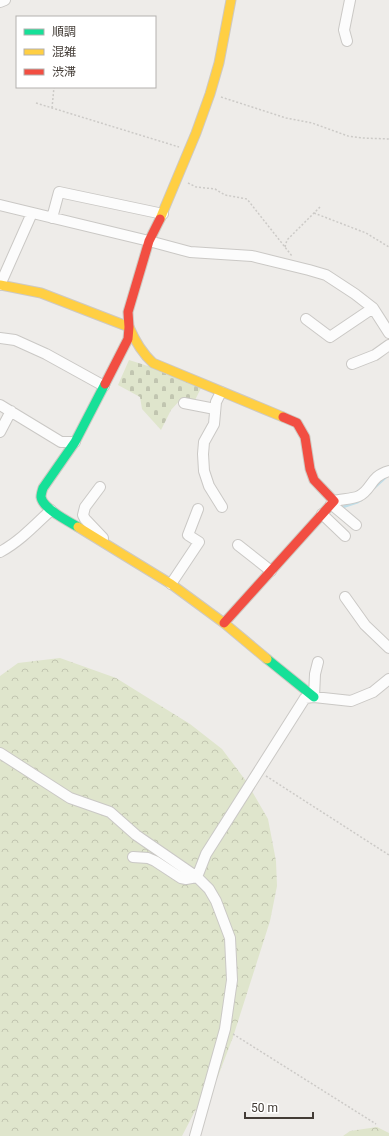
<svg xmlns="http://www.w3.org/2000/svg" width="389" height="1136" viewBox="0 0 389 1136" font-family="Roboto,'Noto Sans JP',sans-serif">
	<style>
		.forest { fill: url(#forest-crowns) }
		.cemetery { fill: url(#cemetery-stones) }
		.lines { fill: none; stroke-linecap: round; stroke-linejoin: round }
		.stream { stroke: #bedde8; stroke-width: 2.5 }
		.street-casing { stroke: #cac8c5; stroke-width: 12 }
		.fast-casing { stroke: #cec9c2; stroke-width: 11 }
		.slow-casing { stroke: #cec9c2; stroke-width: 11 }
		.jam-casing { stroke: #cec9c2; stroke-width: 11 }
		.path { stroke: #cccac7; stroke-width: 1.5; stroke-dasharray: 2 2; stroke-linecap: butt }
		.street { stroke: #fcfcfc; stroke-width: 10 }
		.fast { stroke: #16e098; stroke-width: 9 }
		.slow { stroke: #ffcf43; stroke-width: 9 }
		.jam { stroke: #f24e42; stroke-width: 9 }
	</style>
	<defs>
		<pattern id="forest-crowns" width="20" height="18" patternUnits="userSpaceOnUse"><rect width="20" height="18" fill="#dfe5cc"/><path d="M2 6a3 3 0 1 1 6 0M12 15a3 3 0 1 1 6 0" fill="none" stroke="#c1c5b0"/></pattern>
		<pattern id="cemetery-stones" width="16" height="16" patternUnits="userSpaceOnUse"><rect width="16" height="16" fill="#dfe5cc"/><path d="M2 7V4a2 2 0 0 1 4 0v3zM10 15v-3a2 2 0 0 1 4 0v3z" fill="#c1c5b0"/></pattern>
	</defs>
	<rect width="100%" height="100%" fill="#eeece9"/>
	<path class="forest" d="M60 658 116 678 190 724 222 749 246 781 268 819 276 861 277 886 270 921 233 1037 217 1079 195 1111 182 1136H0V676L18 663Z
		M377 1127 389 1133V1136H343L350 1131Z"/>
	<path class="cemetery" d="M129 360 151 367 201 388 194 402 182 398 171 410 161 430 142 409 140 397 118 385Z"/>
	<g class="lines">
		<path class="stream" d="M374 488 386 477
			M343 507 358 502 361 500"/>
		<g class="street-casing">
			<path id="street" d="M0 2 5 0
				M347 41 344 30 350 0
				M0 205 149 241 190 252 252 256 309 270 326 275 355 294 373 308 389 333
				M52 218 59 192 163 214
				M0 285 32 213
				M306 319 330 337 373 308
				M0 338 15 340 46 354 104 386
				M352 364 375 355 389 345
				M221 392 216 402 214 424 204 442 203 454 204 471 209 486 222 507
				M184 403 215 409
				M0 405 61 442H75
				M0 432 11 411
				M100 487 85 507 83 515 85 519 103 538
				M334 501C341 499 353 499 359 496 372 490 370 476 389 471
				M331 504 356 525
				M322 514 345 536
				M238 545 271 571
				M0 552C19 542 35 525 51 510
				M171 584 199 542 188 535 198 509
				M345 597 365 625 389 648
				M314 697 315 674 318 662
				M0 753 70 798 110 812 136 835 197 877
				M133 857 148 858 155 861 181 878 186 879 197 877
				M195 1136 225 1029 232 980 230 938 216 901 209 889 197 877 206 854 305 698 314 697 351 701 373 692 389 679"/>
		</g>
		<g class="fast-casing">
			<path id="fast" d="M78 527C68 521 43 509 41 497 41 494 42 491 43 488L75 442 105 384
				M267 659 314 697"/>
		</g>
		<g class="slow-casing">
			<path id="slow" d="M160 219 196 133 210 94 219 63 231 0
				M0 285 41 293 129 327C135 341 142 353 153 363L283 417
				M78 527 171 584 224 623 267 659"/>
		</g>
		<g class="jam-casing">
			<path id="jam" d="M105 384 128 339 129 327 128 312 149 241 160 219
				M224 623 334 501 314 480 310 469 305 437 297 423 283 417"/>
		</g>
		<path class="path" d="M221 97 286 118 312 123 348 136 363 138 389 139
			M36 103 179 147
			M52 108 54 87
			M188 183 196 187 215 189 225 195 247 199 292 256
			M314 213 366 233 389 247
			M285 247 287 240 320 207
			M266 776 389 855
			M233 1034 376 1124"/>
		<use href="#street" class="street"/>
		<use href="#fast" class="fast"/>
		<use href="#slow" class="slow"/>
		<use href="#jam" class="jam"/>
	</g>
	<rect x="16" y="16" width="140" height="72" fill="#ffffff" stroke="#b4b1af"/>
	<rect x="24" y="29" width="20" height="6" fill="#16e098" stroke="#b4b1af"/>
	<text x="52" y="36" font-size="12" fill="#433c36">順調</text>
	<rect x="24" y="49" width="20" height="6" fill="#ffcf43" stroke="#b4b1af"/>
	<text x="52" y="56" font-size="12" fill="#433c36">混雑</text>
	<rect x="24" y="69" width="20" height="6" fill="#f24e42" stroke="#b4b1af"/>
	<text x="52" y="76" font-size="12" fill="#433c36">渋滞</text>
	<path d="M245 1112v6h68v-6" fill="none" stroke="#433c36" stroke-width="2"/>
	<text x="251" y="1112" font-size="12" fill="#433c36" stroke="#ffffff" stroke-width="3" paint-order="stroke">50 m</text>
</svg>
